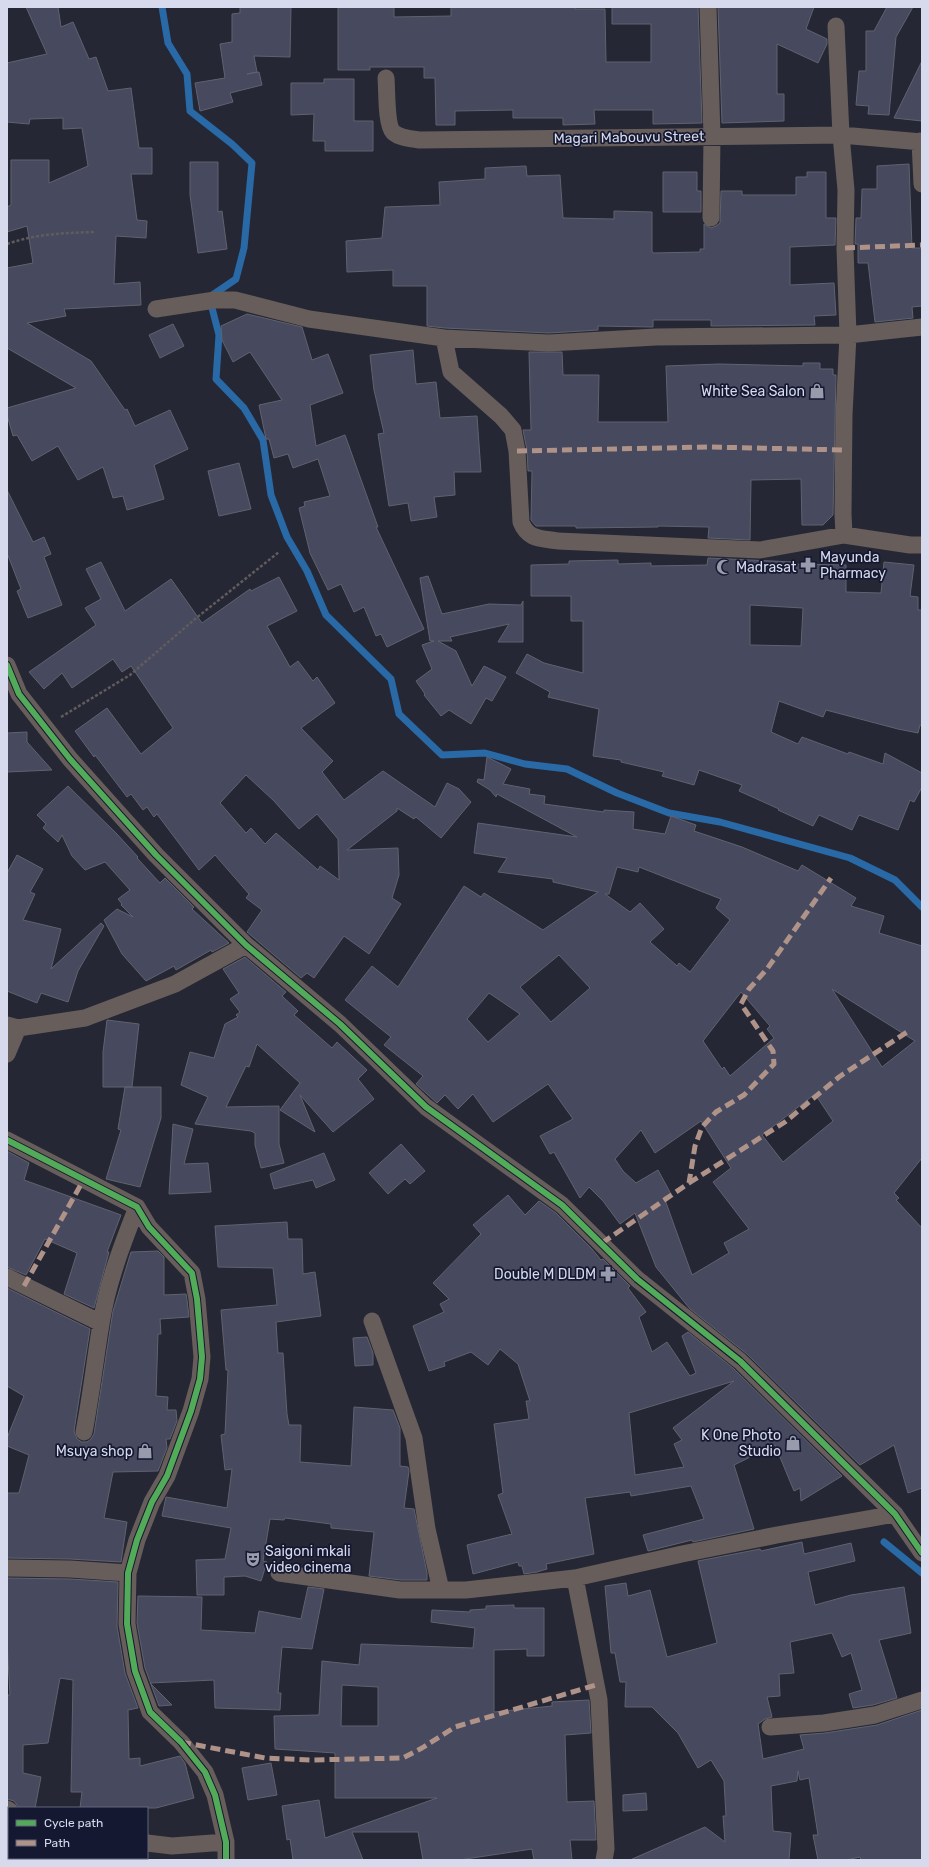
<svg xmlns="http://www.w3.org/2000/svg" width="929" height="1867" viewBox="0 0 929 1867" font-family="Rubik,sans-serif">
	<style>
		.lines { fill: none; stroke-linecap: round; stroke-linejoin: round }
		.stream { stroke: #2869a6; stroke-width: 7 }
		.building { fill: #47495e; stroke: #60626f; fill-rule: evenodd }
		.path { stroke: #615c5c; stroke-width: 2.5; stroke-dasharray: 3 2; stroke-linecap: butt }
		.street { stroke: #675d5a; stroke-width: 17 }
		.quiet { stroke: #af9288; stroke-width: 5; stroke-dasharray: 10 5; stroke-linecap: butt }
		.cycleway-casing { stroke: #151831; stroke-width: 8 }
		.cycleway { stroke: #51ab58; stroke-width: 6 }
		.labels { text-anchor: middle; stroke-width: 3.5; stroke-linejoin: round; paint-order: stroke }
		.street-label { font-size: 14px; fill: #d6daec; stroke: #151831 }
		.poi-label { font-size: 14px; fill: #d6daec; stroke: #151831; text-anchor: end }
	</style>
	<rect width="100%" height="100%" fill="#252735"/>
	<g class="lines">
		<path class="stream" d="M162 7 168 43 187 74 190 111 232 144 252 163 244 248 236 279 211 296
			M211 304 219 335 216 379 244 408 263 440 271 495 287 537 307 571 326 615 391 679 399 714 442 755 485 753 525 764 567 769 617 793 669 813 720 822 850 858 895 880 922 907
			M884 1542 922 1573"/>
	</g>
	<path class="building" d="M26 7H58L61 27 73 22 89 59 96 57 108 91 131 88 139 148H152V174H131L137 220 147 221 146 238 116 236 114 284 140 282 141 305 64 309 66 316 27 323 91 361 125 410 127 409 135 426 170 410 188 449 154 465 164 499 127 510 123 496 113 498 103 467 78 480 58 446 32 461 17 435 13 436 7 415V408L76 388 7 348V268L33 263 27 226 7 232V207L11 205V160H49V183L88 166 82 128 63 129V118L30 119 29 124 7 122V63L47 54Z
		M240 7H291L290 57 254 56 257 72 247 74 259 72 262 85 230 93 233 102 200 111 195 83 225 78 220 44 232 42V14L240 13Z
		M338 7H394V17L451 16V7H575V9H605L606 62H651V24H612V7H698L702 123 653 124V110H594L595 124 563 125V118H513V110L455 111V125H436L435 78H424V67H370V70H338Z
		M718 7H814L806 29 827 39V44L818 63 777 44V94H784V121L722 123Z
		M887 7H913L896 37 889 115 868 114 869 106 856 105 859 71H866V31H874Z
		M922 61V121L894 118Z
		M324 79H354V121H373V151H325V141H313L314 114 291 115V83H324Z
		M190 162H218V212L222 211 227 249 198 253 190 195Z
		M909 164 912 248H922V306L912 307 913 318 875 322 868 263H858V244H855L856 218H861L862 189H877V166Z
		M526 166 527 176 560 175 563 218 614 219V211L652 212V251L653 253 700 252V249H704V224L711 228 716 226 720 223 721 191H742V195H796V177H807V172H826V218H836L835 245 790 247V285L834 283 836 315 814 316 815 325 711 326V320H653V327L598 326V330L549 333 445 328 427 326V286H393V270L347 272 346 241 382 238 385 207 440 205 439 182 485 179V168Z
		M663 172H697V191H701V212H663Z
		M247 314 302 327 312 360 328 354 343 393 310 405 316 446 345 435 378 527H376L424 629 387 647 381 634 376 636 364 607 354 612 341 584 328 590 310 553 299 508 305 506 304 502 330 496 318 459 293 468 288 454 274 458 269 439H266L259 405 282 400 250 352 233 362 222 340 221 326Z
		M173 324 184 346 160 358 149 335Z
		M413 350 416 384 436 382 440 418 477 416 481 472H454L455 495 434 497 437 517 411 521 408 503 389 506 378 434 384 433 374 390 370 355Z
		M529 352H562L563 375H599L598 422H668L666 366 719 364 803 366V363H820V369H833V375H836L833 515 823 525H802L801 479 751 480 750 540 708 538 709 527 658 526V527L576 528V526H536L531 520 532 471H528L527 450 523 430H531Z
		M239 463 251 509 219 516 208 471Z
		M7 490 33 542 44 537 51 554 44 557 62 605 28 618 17 591 21 589 7 553Z
		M708 558 792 562V564L846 565V592L881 593 884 562 914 565 910 596 918 597V610H922V726L920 725 918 733 898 729 826 710 823 717 779 701 771 732 798 744 802 737 848 754 849 752 883 764 885 753 922 773V787L914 802 910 800 898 830 859 815 852 830 819 815 813 826 778 810 779 809 739 791 742 785 699 770 694 785 662 776 664 772 621 762V760L593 756 599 709 548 697 550 692 516 673 527 654 544 663 583 673V621H571V596H531V565L569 564V561L618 560V564L651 563V566L707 565ZM750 605 803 608 801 646 750 645Z
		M101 562 125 611 171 579 202 623 250 589 251 591 279 577 297 611 267 626 290 667 298 661 313 681 317 677 335 703 301 728 333 761 322 772 344 800 383 771 435 807 447 783 459 789 471 802 441 838 416 817 414 819 397 808V811L347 850 398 848 399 875 392 898 401 904 369 954 344 936 314 978 307 973 301 978 247 932 262 910 246 898 249 894 215 855 199 870 157 814 154 817 147 807 143 810 131 794 127 797 95 755 94 757 75 731 107 708 141 754 173 728 131 666 122 672 113 659 72 688 62 673 44 689 29 672 96 625 85 608 101 599 86 569ZM246 775 274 801 299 829 317 814 338 839 339 880 320 866 318 870 276 833 265 844 251 828 246 833 220 803Z
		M428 576 442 614 489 604 521 605 523 601V642H498L509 624 450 637 452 641H438L456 651 472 686 484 666 506 677 492 701 486 698 471 724 449 710 441 716 424 695 425 694 416 681 432 669 422 645 434 641H430L420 578Z
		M27 732V742L52 770 7 772V733Z
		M487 757 511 769 503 784 530 789 529 794 545 796 544 804 604 812V810L634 812 633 829 665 834 671 816 696 825 694 831 742 847 798 871 802 865 856 898 851 906 884 916 879 933 922 946V1158L894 1193 899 1198 896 1200 922 1228V1488L908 1493 894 1445 860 1465 747 1354 690 1309 656 1267 635 1213 620 1224 603 1201 589 1187 580 1198 554 1152 550 1154 540 1136 573 1119 548 1084 493 1122 473 1094 458 1109 445 1095 437 1103 416 1084 423 1076 384 1045 391 1037 345 1000 372 966 398 987 464 886 481 897 484 893 543 930 598 892 553 882V879L498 872 507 858 474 853 478 823 577 837 497 794 496 797 490 790 477 782 478 779 484 780ZM617 867 638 872 639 867 721 899 716 908 730 920 690 972 679 963 677 966 650 942 664 929 640 903 630 912 605 894H609ZM559 955 590 988 551 1022 520 987ZM832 989 915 1041 882 1067ZM741 992 770 1026 767 1029 774 1038 730 1076 724 1067 722 1069 703 1041ZM489 993 520 1014 488 1042 467 1019ZM815 1094 833 1121 783 1162 762 1135ZM701 1121 731 1168 713 1182 749 1229 724 1243 729 1253 692 1275 664 1197 671 1194 658 1170 636 1183 623 1171 615 1159 641 1130 655 1153Z
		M68 786 116 833 138 857 137 858 160 883 165 878 194 907 192 909 229 943 212 952 211 950 176 970 174 966 146 981 122 954 104 920 117 909 133 917 121 905 122 904 118 899 130 890 105 862 85 870 72 856 62 835 58 842 43 828 46 824 37 815Z
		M17 855 43 869 30 892 35 894 23 920 61 929 51 969 101 923 104 926 78 971 68 1002 41 993 37 1003 7 991V873Z
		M245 957 286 992 282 996 298 1011 294 1015 332 1048 337 1042 367 1070 358 1079 374 1099 333 1132 300 1095 315 1132 280 1110 300 1083 257 1044 249 1067 246 1066 226 1107 279 1106V1144L284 1163 261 1168 255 1145V1133L251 1131 195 1124 208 1097 181 1085 190 1052 214 1058 225 1024 238 1017 236 1015 240 1012 230 999 239 993 223 969Z
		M107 1020 139 1024 132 1087H103V1052Z
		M125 1087H161V1118L140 1187 106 1179 121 1130 118 1129Z
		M173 1124 193 1129 184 1164 208 1163 211 1192 169 1194Z
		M401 1144 425 1171 410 1184 405 1179 388 1194 369 1173Z
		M7 1151 29 1163 24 1180 121 1215 107 1252H109L94 1308 64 1294 77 1253 45 1239 26 1275 7 1267Z
		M324 1153 335 1180 316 1188 313 1180 274 1189 270 1174Z
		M508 1195 525 1215 539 1201 556 1213 592 1249 601 1260 603 1259 630 1286 628 1288 646 1312 639 1317 652 1352 667 1342 690 1376 696 1373 682 1336 688 1332 733 1368 842 1476 801 1501 800 1488 794 1491 775 1445 734 1465 754 1529 693 1542 692 1540 648 1551 643 1535 704 1519 691 1486 631 1496 630 1492 585 1498 594 1554 546 1564 547 1569 537 1572 524 1574 522 1566H519L518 1562 473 1574 467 1545 512 1534 498 1495 503 1493 494 1424 529 1419 526 1401H530L518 1364 500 1349 488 1365 471 1352 444 1362 445 1366 429 1371 413 1326 444 1312 440 1304 449 1299 433 1283 481 1234 473 1225ZM734 1381 673 1428 682 1440 674 1444 684 1467 635 1475 629 1413Z
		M287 1222 288 1239H302L303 1274 315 1272 321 1316 276 1322 278 1353H283L287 1414 289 1425H301L300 1462 351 1466 354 1407 393 1410 400 1428V1466L408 1467 409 1471 404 1508 414 1509 427 1573V1580H401L369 1576 374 1532 331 1528V1524L285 1518 284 1520 270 1519 263 1561 267 1562 261 1581 245 1576 224 1577V1595H197L196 1560 225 1559 231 1528 162 1516 166 1497 227 1508 232 1469 225 1470 221 1435 225 1434 228 1370H226L221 1310 277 1305 273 1268 218 1267 215 1226Z
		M158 1251 164 1257V1295L186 1294 187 1300 189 1317 160 1319 161 1334H158L156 1396 168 1397 167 1410H176L177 1421 170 1439H166L167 1448 158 1471 113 1472 104 1518 127 1522 121 1562 70 1559 7 1558V1493H19L29 1455 7 1446V1438L24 1396 7 1386V1288L90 1329 74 1431 77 1439 82 1442H87L91 1439 94 1434 113 1311 131 1252Z
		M367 1337 373 1353V1365L355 1366 353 1338Z
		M802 1542 804 1554 851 1543 855 1561 808 1572 815 1605 851 1595 904 1587 911 1633 879 1640 897 1698 873 1705 853 1708 849 1694 862 1690 851 1653 842 1657 832 1633 790 1642 794 1673 779 1674 780 1696 767 1697 772 1717 765 1719 758 1724 763 1759 804 1749 800 1735 825 1733 877 1725 922 1710V1860H861L860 1857 846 1860H818L813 1835H818L809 1778 800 1780 798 1771 797 1781 771 1786 773 1831 791 1833 789 1860H630L705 1827 725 1842 723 1816H726L724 1781 711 1760 698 1768 678 1733 652 1707H625L626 1682H620L615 1653H611L605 1586 626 1583 628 1596 650 1590 667 1657 717 1643 698 1561 760 1549 761 1551Z
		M7 1578 70 1579 118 1582 117 1626 125 1673 138 1708 128 1710 129 1759 140 1758V1766L180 1756 185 1763 194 1798 156 1808H80L82 1792H71L73 1680 60 1678 48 1743 23 1745V1773L41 1777 35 1808H19L14 1801 7 1799V1695H10L7 1641Z
		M308 1587 324 1589 312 1649 282 1647 278 1693H281L280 1710 215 1708 214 1680 150 1683 172 1705 159 1706 145 1668 137 1623 138 1596 202 1597 201 1630 255 1633 259 1611 301 1619Z
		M514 1605V1608H544V1656H527V1649L494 1650V1712L552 1706V1702L589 1700 591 1733 565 1735 567 1802 594 1801 596 1840H570L572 1860H534L532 1849 459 1860H423L418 1832H352L363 1860H293L290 1839 287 1840 282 1806 319 1800 325 1838 437 1798H335V1753L275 1749 274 1716 319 1715 322 1661 359 1665 361 1644 473 1648 475 1628 431 1622 432 1610 470 1612V1610L486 1609V1606ZM342 1685 378 1687V1726H341Z
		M271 1763 277 1795 248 1800 242 1768Z
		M646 1793 647 1810 623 1811V1795Z"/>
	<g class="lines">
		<path class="path" d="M7 244C35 234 64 233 94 232
			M61 717 130 675 195 619 279 552"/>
		<path class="street" d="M708 7 712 136 711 218
			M836 26 841 135 846 190 845 248 848 335 844 415 843 514 844 535 910 545H922
			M386 78C387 89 386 125 393 132 399 138 412 139 420 140L841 135 922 142
			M920 141 922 184
			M156 309 215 300H235L309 319 444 338 549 343 656 337 848 335 922 327
			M444 338 451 372 501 416 513 430 517 451 521 522C528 540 541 538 558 541L760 550 844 535
			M7 665 19 694 70 759 156 855 246 945 340 1024 426 1107 562 1205 637 1279 740 1361 895 1514 922 1553
			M7 1025 18 1028 85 1018 175 984 246 945
			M7 1054 18 1028
			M7 1140 137 1207 149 1227 192 1273 197 1299 202 1357 200 1379 191 1411 167 1476 152 1502 137 1540 128 1573 127 1624 135 1671 150 1712 181 1742 205 1772 215 1795 226 1842V1860
			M7 1277 101 1323
			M372 1321 414 1438 427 1529 441 1590H466L575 1578 682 1554 777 1535 895 1514
			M84 1432C91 1396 95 1360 101 1324 107 1284 122 1245 137 1207
			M7 1568 70 1569 128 1573
			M279 1573 400 1590H441
			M575 1578 599 1700 606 1849 604 1860
			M770 1727 824 1723 875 1715 922 1700
			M7 1809 9 1810
			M147 1843 172 1846 226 1842
			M72 1860V1858"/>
		<path class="quiet" d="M845 248 922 245
			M517 451 709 447 844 450
			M689 1183 785 1122 839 1077 910 1030
			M602 1243 689 1183 695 1146 702 1127 716 1112 744 1095 774 1064 773 1051 741 1004 749 989 767 969 831 878
			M24 1286 84 1179
			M181 1742 265 1758 311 1760 403 1758 422 1748 455 1727 596 1685"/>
		<g class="cycleway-casing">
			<path id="cycleway" d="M7 665 19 694 70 759 156 855 246 945 340 1024 426 1107 562 1205 637 1279 740 1361 895 1514 922 1553
				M7 1140 137 1207 149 1227 192 1273 197 1299 202 1357 200 1379 191 1411 167 1476 152 1502 137 1540 128 1573 127 1624 135 1671 150 1712 181 1742 205 1772 215 1795 226 1842V1860"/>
		</g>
		<use href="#cycleway" class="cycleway"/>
	</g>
	<defs>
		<g id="shop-bare" transform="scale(1.2)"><path d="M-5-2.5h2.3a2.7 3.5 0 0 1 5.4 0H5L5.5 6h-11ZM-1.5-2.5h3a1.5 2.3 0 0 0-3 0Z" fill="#989bac" stroke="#151831" stroke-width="2.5" paint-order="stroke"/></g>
		<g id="pharmacy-bare" transform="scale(1.2)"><path d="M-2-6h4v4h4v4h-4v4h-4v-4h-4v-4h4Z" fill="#989bac" stroke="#151831" stroke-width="2.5" paint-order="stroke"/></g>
		<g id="mosque-bare" transform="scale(1.2)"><path d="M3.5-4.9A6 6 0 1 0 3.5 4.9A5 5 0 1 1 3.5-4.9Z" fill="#989bac" stroke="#151831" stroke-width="2.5" paint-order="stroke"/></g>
		<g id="theatre-bare" transform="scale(1.2)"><path d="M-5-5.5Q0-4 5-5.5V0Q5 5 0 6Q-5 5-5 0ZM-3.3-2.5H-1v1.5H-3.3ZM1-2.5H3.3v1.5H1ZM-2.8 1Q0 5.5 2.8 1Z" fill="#989bac" stroke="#151831" stroke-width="2.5" paint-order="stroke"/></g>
	</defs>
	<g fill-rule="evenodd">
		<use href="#shop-bare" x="817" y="391"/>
		<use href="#pharmacy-bare" x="808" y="565"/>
		<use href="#mosque-bare" x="724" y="567"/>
		<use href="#pharmacy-bare" x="608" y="1274"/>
		<use href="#shop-bare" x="793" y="1443"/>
		<use href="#shop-bare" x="145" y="1451"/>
		<use href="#theatre-bare" x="253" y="1559"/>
	</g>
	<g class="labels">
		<g class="street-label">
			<text transform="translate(629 137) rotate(-1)" y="5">Magari Mabouvu Street</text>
		</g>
		<g class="poi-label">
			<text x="805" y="396">White Sea Salon</text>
			<text x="820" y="562" text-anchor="start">Mayunda<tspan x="820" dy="16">Pharmacy</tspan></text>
			<text x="736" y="572" text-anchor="start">Madrasat</text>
			<text x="596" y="1279">Double M DLDM</text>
			<text x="781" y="1440">K One Photo<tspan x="781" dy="16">Studio</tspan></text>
			<text x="133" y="1456">Msuya shop</text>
			<text x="265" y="1556" text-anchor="start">Saigoni mkali<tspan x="265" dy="16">video cinema</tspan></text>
		</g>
	</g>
	<rect width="929" height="1867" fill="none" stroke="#d6daec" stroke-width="16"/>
	<rect x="8" y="1807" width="140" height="52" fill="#151831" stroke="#62667c"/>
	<rect x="16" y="1820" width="20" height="6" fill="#51ab58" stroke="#62667c"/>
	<text x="44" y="1827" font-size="12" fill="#d6daec">Cycle path</text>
	<rect x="16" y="1840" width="20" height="6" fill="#af9288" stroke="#62667c"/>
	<text x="44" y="1847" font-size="12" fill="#d6daec">Path</text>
</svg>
